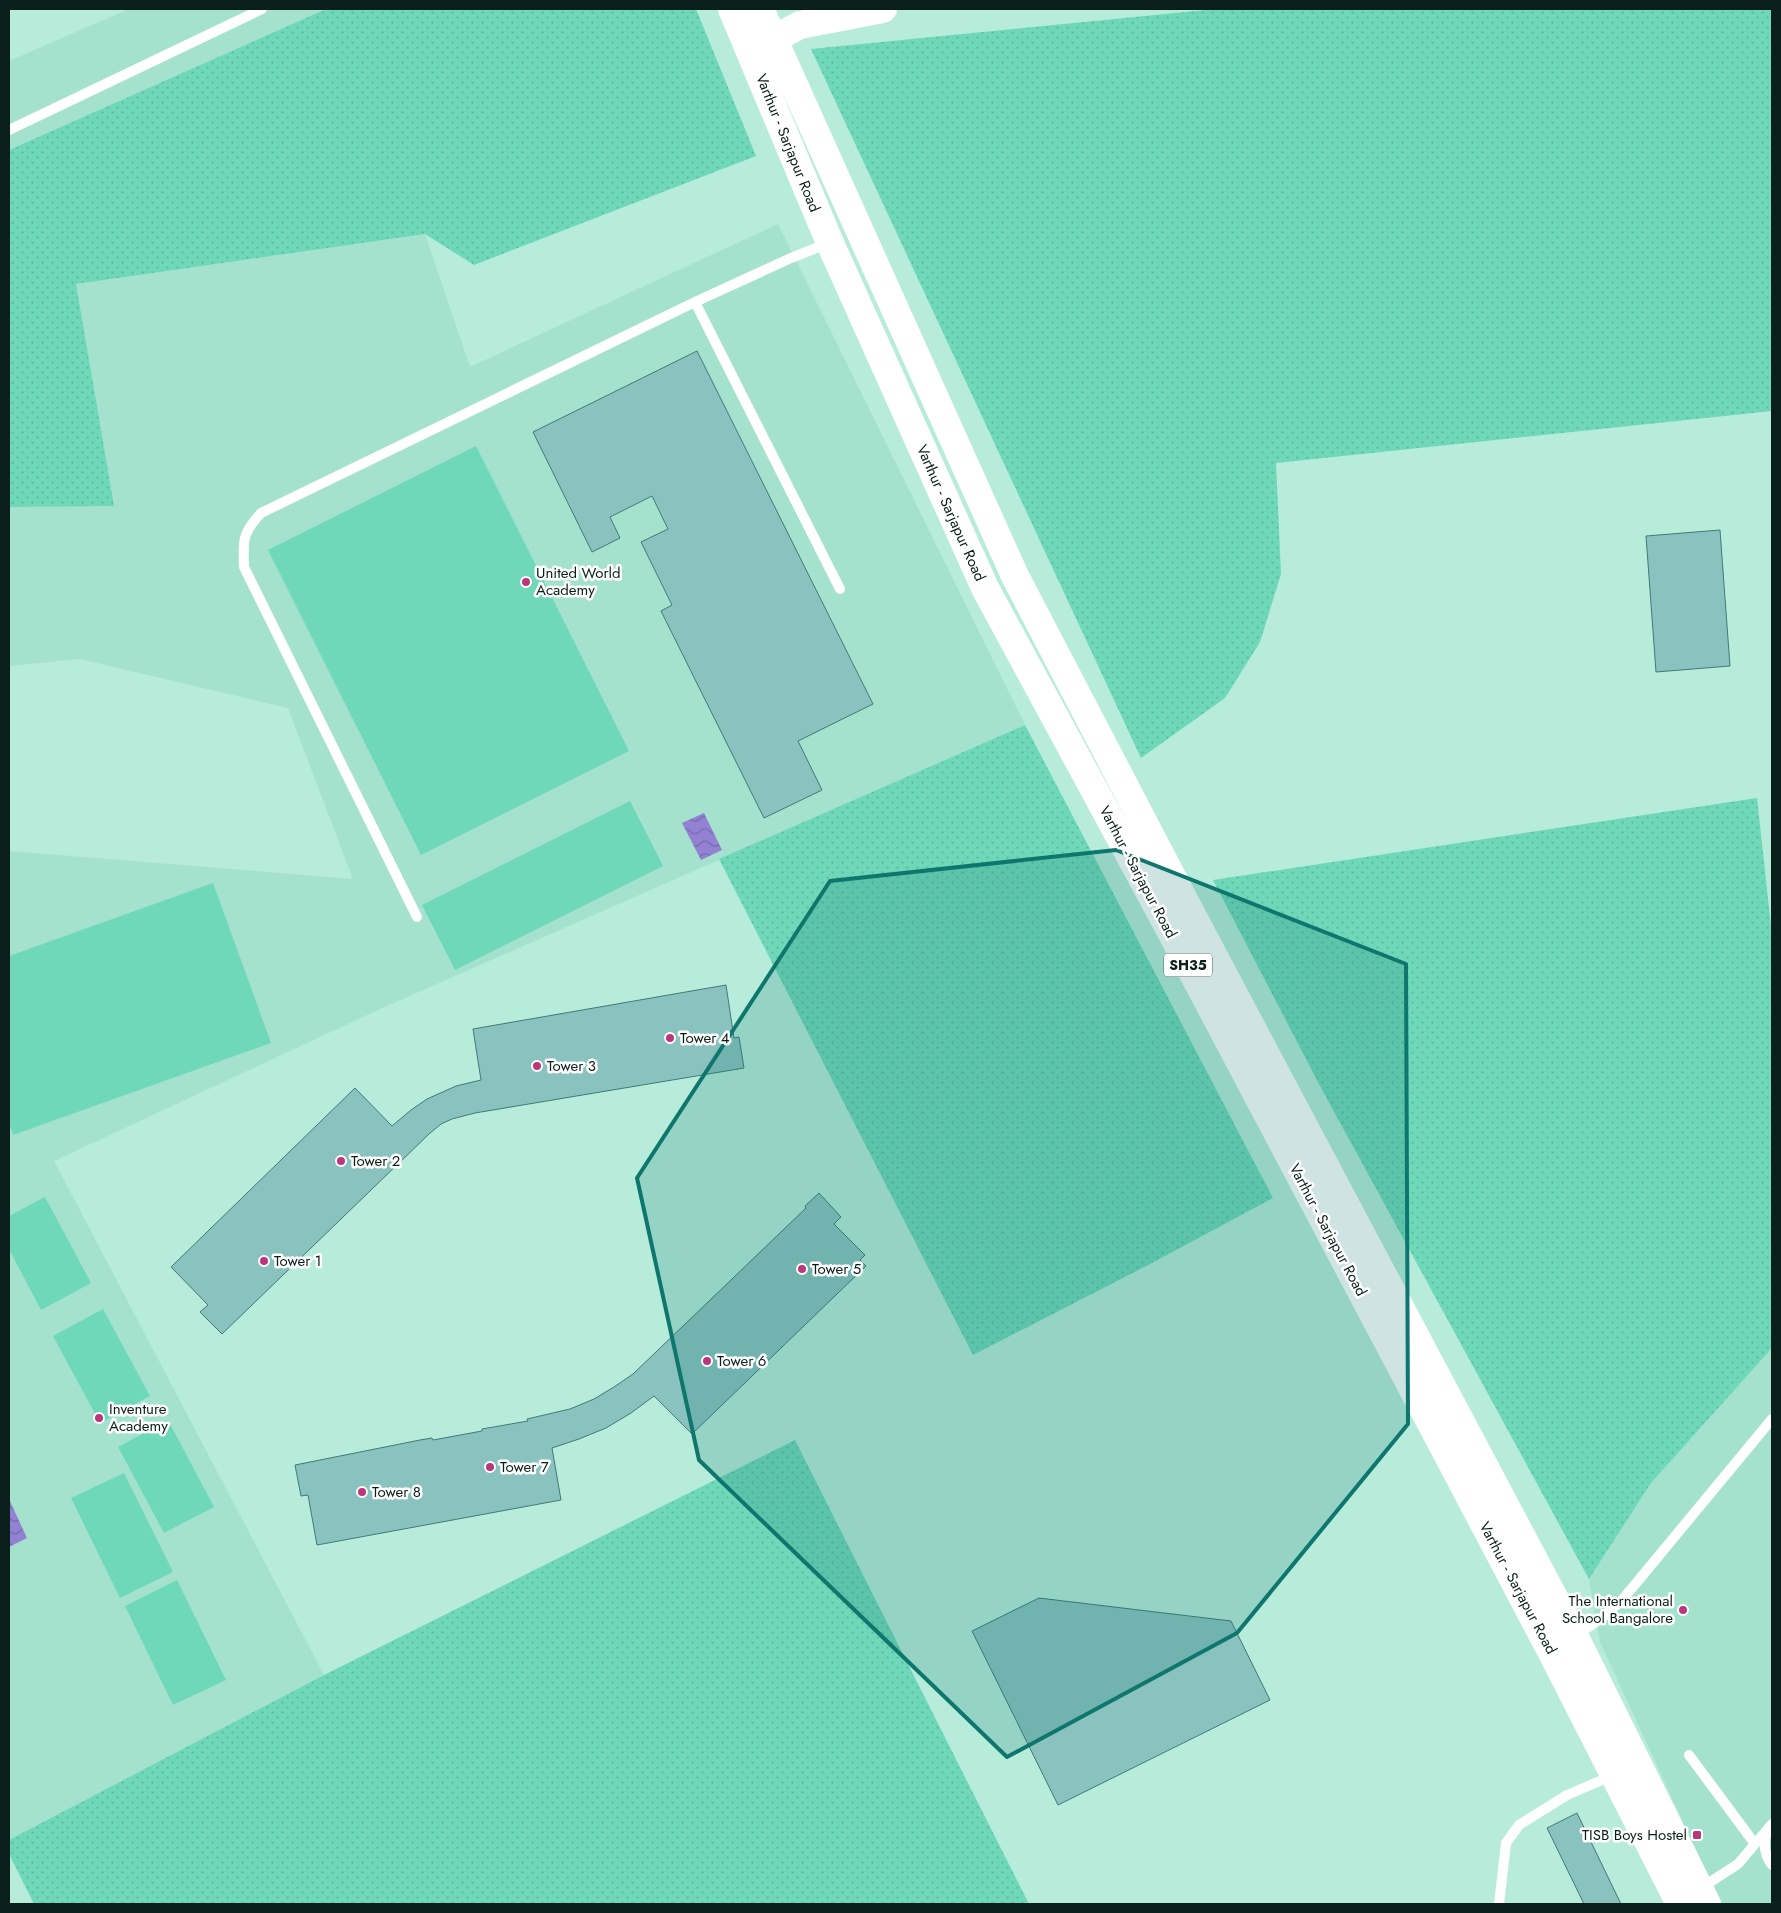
<svg xmlns="http://www.w3.org/2000/svg" width="1781" height="1913" viewBox="0 0 1781 1913" font-family="Jost,sans-serif">
	<style>
		.built { fill: #a4e2ce }
		.grass { fill: url(#grass-dots) }
		.park { fill: #6ed8b9 }
		.water { fill: url(#water-waves) }
		.building { fill: #8ac2bf; stroke: #427977 }
		.lines { fill: none; stroke-linecap: round; stroke-linejoin: round }
		.lane { stroke: #fff; stroke-width: 10 }
		.secondary { stroke: #fff; stroke-width: 28 }
		.primary { stroke: #fff; stroke-width: 28 }
		.marked { fill: #0f766e; fill-opacity: 0.2; stroke: #0f766e; stroke-width: 4; stroke-linejoin: round }
		.poi-dot { fill: #bb367c; stroke: #fff; stroke-width: 2 }
		.labels { text-anchor: middle; stroke-width: 5; stroke-linejoin: round; paint-order: stroke }
		.shield { fill: #fff; stroke: #54625f; stroke-width: 1 }
		.shield-label { font-size: 14px; font-weight: bold; fill: #0b1f1a }
		.street-label { font-size: 15px; fill: #0b1f1a; stroke: #fff }
		.poi-label { font-size: 15px; fill: #0b1f1a; stroke: #fff; text-anchor: start }
	</style>
	<defs>
		<pattern id="grass-dots" width="8" height="8" patternUnits="userSpaceOnUse" patternTransform="scale(1.25)"><rect width="8" height="8" fill="#6ed8b9"/><path d="M2 2h.1M6 6h.1" fill="none" stroke="#5eb99e" stroke-width="1.8" stroke-linecap="round"/></pattern>
		<pattern id="water-waves" width="16" height="10" patternUnits="userSpaceOnUse" patternTransform="scale(1.25)"><rect width="16" height="10" fill="#9381d3"/><path d="M0 5q4-4 8 0t8 0" fill="none" stroke="#7669aa"/></pattern>
	</defs>
	<rect width="100%" height="100%" fill="#b7ebda"/>
	<path class="built" d="M129 9H326L9 150V61Z
		M778 224 1025 725 380 1009 54 1161 324 1675 9 1840V851L353 879 288 708 80 659 9 666V507L113 505 75 284 425 234 470 367Z
		M1772 1348V1904H1721L1600 1642 1589 1579 1651 1483Z"/>
	<path class="grass" d="M326 9H696L756 156 474 265 425 234 76 284 114 506 9 507V150Z
		M1216 9H1772V411L1276 463 1281 574 1260 642 1225 698 1141 758 811 49Z
		M1025 725 1273 1198 1150 1264 973 1355 719 859Z
		M1757 798 1772 935V1348L1651 1483 1589 1579 1319 1084 1213 880Z
		M795 1440 1029 1904H34L9 1854V1840L324 1675Z"/>
	<path class="park" d="M476 446 629 751 421 855 268 550Z
		M630 801 663 866 455 970 422 905Z
		M213 883 271 1043 13 1135 9 1122V956Z
		M45 1197 91 1283 41 1310 9 1249V1216Z
		M103 1309 150 1396 100 1423 53 1336Z
		M168 1420 214 1507 164 1533 118 1447Z
		M124 1473 173 1572 120 1598 71 1498Z
		M177 1580 226 1680 173 1705 125 1606Z"/>
	<path class="water" d="M704 813 722 850 701 860 682 823Z
		M9 1499 27 1538 9 1547Z"/>
	<path class="building" d="M697 351 873 704 798 741 822 790 764 818 661 611 672 605 641 542 668 529 652 496 610 517 620 538 592 552 533 432Z
		M1720 530 1730 666 1656 672 1646 536Z
		M726 985 734 1038 739 1037 744 1068 475 1113 452 1119 441 1124 429 1134 222 1334 200 1312 208 1305 171 1267 355 1088 392 1126 411 1110 427 1099 456 1086 481 1080 473 1029Z
		M819 1193 841 1217 834 1224 865 1255 860 1260 866 1266 692 1434 654 1396 631 1413 606 1428 579 1439 552 1448 561 1500 317 1545 308 1495 301 1496 295 1465 420 1440 432 1438 433 1440 482 1431V1429L528 1421 527 1419 570 1409 594 1399 614 1387 633 1374 806 1208 805 1206Z
		M1039 1598 1231 1621 1270 1700 1058 1805 972 1631Z
		M1577 1813 1621 1904H1584L1547 1828Z"/>
	<g class="lines">
		<path class="lane" d="M9 130 262 9
			M695 302 840 589
			M417 917 244 567C243 540 242 534 261 513L695 302 791 258 829 243
			M1576 1636 1603 1617 1623 1599 1772 1419
			M1689 1755 1755 1844
			M1767 1831C1763 1844 1764 1855 1772 1865
			M1701 1888 1738 1864 1772 1824
			M1499 1904 1506 1843 1519 1825 1567 1795 1614 1775"/>
		<path class="secondary" d="M753 50 800 25 883 9"/>
		<path class="primary" d="M732 9 830 243 985 588 1169 928 1454 1467 1552 1653 1680 1904
			M760 9 1015 576 1192 915 1575 1637 1707 1904"/>
	</g>
	<path class="marked" d="M1116 850 1406 964 1408 1424 1237 1633 1007 1757 699 1460 637 1178 830 881Z"/>
	<g class="poi-dot">
		<circle cx="526" cy="582" r="5"/>
		<circle cx="670" cy="1038" r="5"/>
		<circle cx="537" cy="1066" r="5"/>
		<circle cx="341" cy="1161" r="5"/>
		<circle cx="264" cy="1261" r="5"/>
		<circle cx="802" cy="1269" r="5"/>
		<circle cx="707" cy="1361" r="5"/>
		<circle cx="99" cy="1418" r="5"/>
		<circle cx="490" cy="1467" r="5"/>
		<circle cx="362" cy="1492" r="5"/>
		<circle cx="1683" cy="1610" r="5"/>
		<rect x="1692" y="1830" width="10" height="10" rx="2.5"/>
	</g>
	<g class="labels">
		<rect class="shield" x="1164" y="953.5" width="48" height="23" rx="4"/>
		<g class="shield-label">
			<text x="1188" y="970">SH35</text>
		</g>
		<g class="street-label">
			<text transform="translate(788 143) rotate(68)" y="5">Varthur - Sarjapur Road</text>
			<text transform="translate(951 513) rotate(66)" y="5">Varthur - Sarjapur Road</text>
			<text transform="translate(1138 872) rotate(62)" y="5">Varthur - Sarjapur Road</text>
			<text transform="translate(1328 1230) rotate(62)" y="5">Varthur - Sarjapur Road</text>
			<text transform="translate(1518 1588) rotate(62)" y="5">Varthur - Sarjapur Road</text>
		</g>
		<g class="poi-label">
			<text x="536" y="578">United World<tspan x="536" dy="17">Academy</tspan></text>
			<text x="680" y="1043">Tower 4</text>
			<text x="547" y="1071">Tower 3</text>
			<text x="351" y="1166">Tower 2</text>
			<text x="274" y="1266">Tower 1</text>
			<text x="812" y="1274">Tower 5</text>
			<text x="717" y="1366">Tower 6</text>
			<text x="109" y="1414">Inventure<tspan x="109" dy="17">Academy</tspan></text>
			<text x="500" y="1472">Tower 7</text>
			<text x="372" y="1497">Tower 8</text>
			<text x="1673" y="1606" text-anchor="end">The International<tspan x="1673" dy="17">School Bangalore</tspan></text>
			<text x="1687" y="1840" text-anchor="end">TISB Boys Hostel</text>
		</g>
	</g>
	<rect width="1781" height="1913" fill="none" stroke="#0b1f1a" stroke-width="20"/>
</svg>
